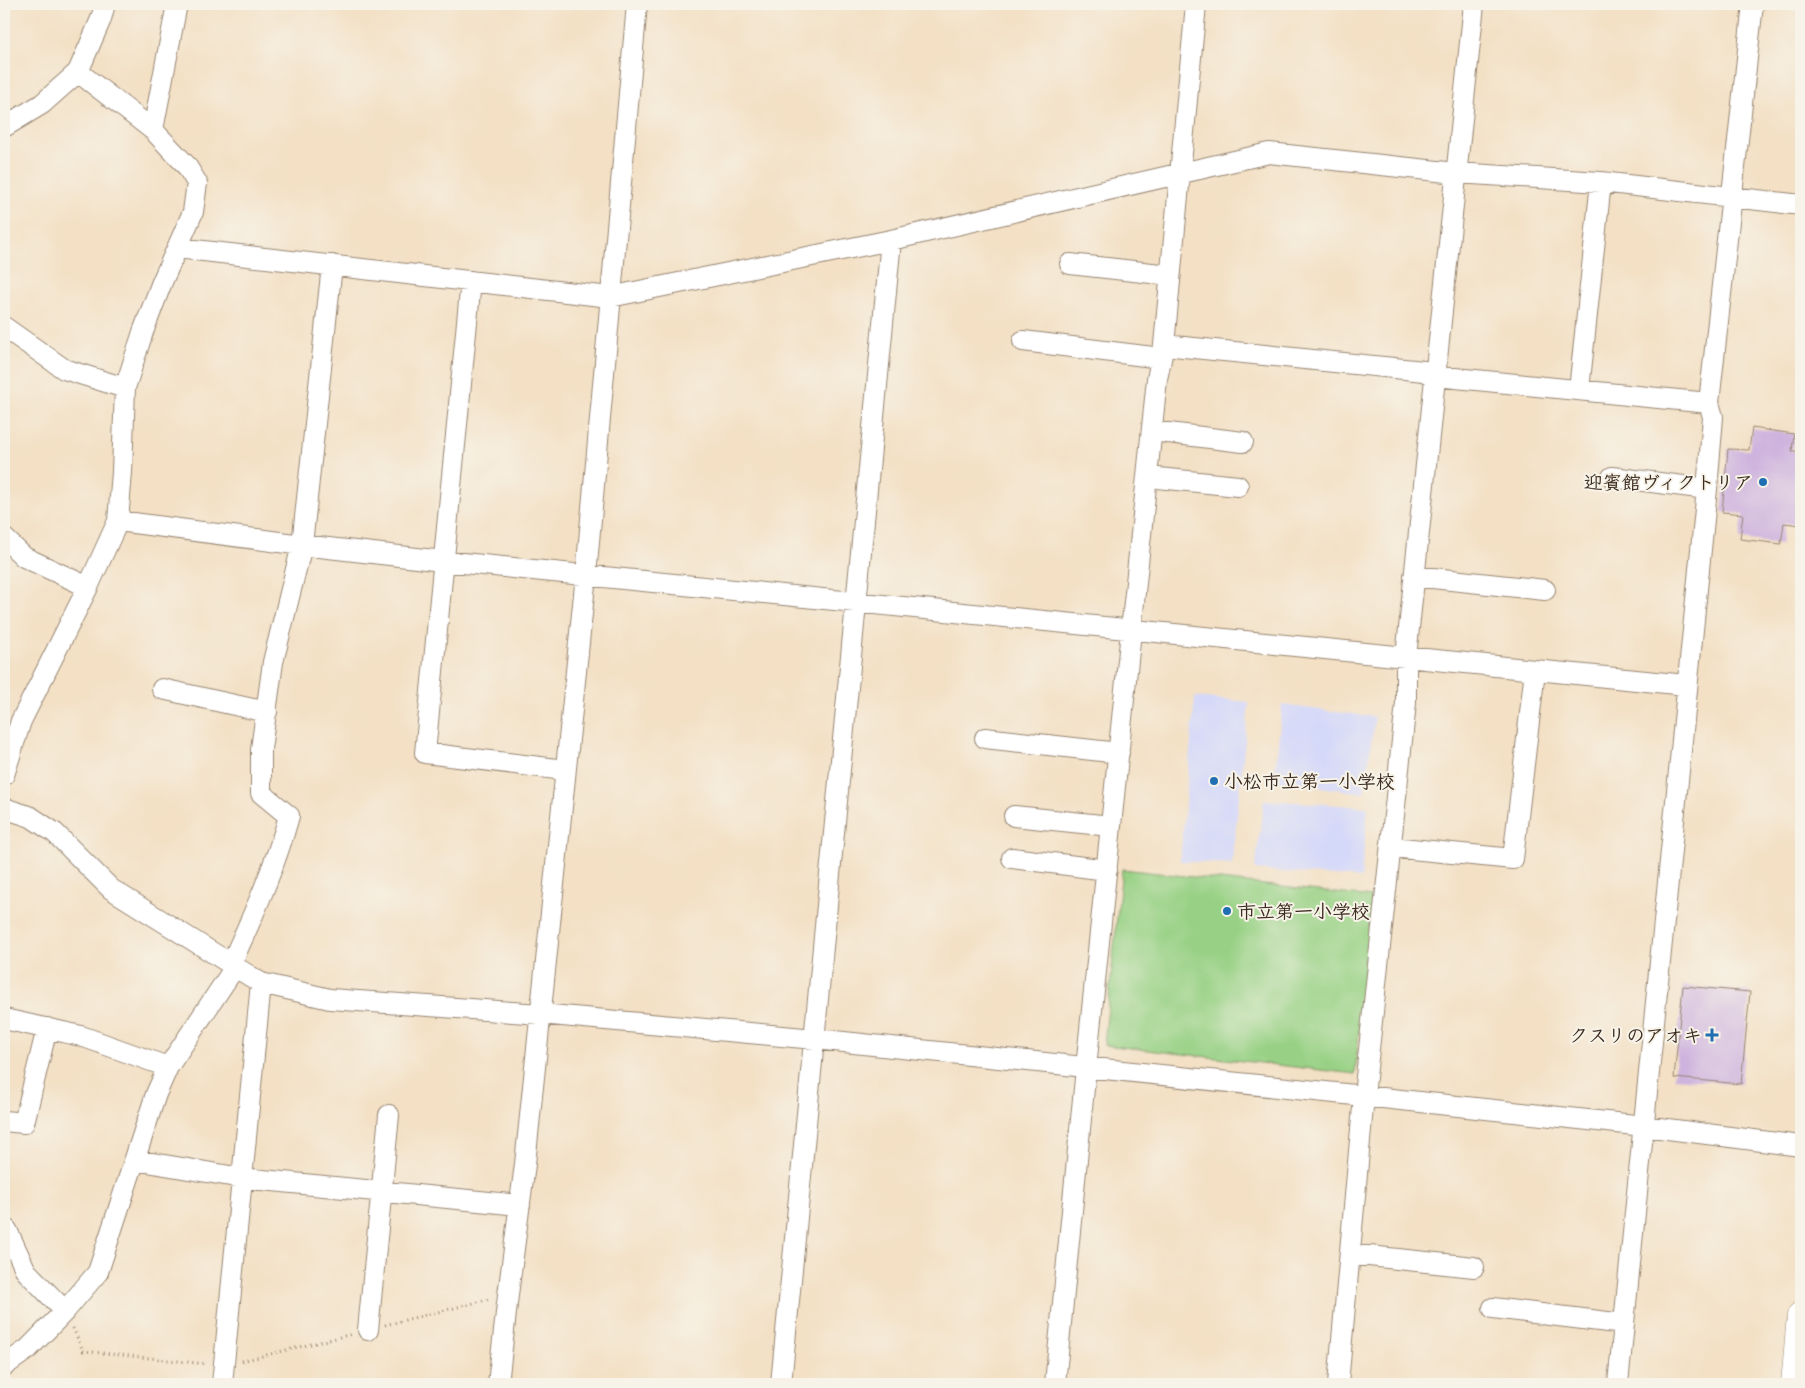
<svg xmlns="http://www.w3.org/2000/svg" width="1805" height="1388" viewBox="0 0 1805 1388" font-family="Itim,'Klee One',sans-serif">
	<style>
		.built { fill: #d4d8f9 }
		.green { fill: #98d185; stroke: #6a7e52 }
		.building { fill: #ceb3de }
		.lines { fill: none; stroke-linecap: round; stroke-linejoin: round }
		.minor-casing { stroke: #978572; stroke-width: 22 }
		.highway-casing { stroke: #978572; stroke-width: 29 }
		.path { stroke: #978572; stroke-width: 3; stroke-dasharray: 1 4; stroke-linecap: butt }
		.minor { stroke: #fff; stroke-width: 20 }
		.highway { stroke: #fff; stroke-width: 28 }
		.poi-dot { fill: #1f6fb2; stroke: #f7f3e8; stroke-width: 2 }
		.labels { text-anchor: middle; stroke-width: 4; stroke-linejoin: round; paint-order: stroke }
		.poi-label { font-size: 19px; font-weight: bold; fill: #3b2a1e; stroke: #f7f3e8; text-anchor: end }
	</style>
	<rect width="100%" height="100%" fill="#f7f3e8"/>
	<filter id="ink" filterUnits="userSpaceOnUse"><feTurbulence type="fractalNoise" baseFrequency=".02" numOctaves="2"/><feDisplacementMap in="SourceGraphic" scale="10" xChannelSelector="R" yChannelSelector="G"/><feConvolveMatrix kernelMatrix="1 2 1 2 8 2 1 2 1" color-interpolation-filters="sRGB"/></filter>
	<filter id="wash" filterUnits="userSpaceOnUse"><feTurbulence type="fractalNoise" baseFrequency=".0096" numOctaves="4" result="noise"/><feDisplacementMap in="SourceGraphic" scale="20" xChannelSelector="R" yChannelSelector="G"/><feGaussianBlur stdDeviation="1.12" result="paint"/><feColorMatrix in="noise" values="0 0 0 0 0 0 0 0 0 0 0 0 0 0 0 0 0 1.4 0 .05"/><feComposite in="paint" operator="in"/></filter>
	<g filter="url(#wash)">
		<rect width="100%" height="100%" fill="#f3e0c5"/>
		<path class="built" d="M1195 697 1249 702 1232 864 1180 861Z
			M1282 705 1375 717 1364 793 1274 781Z
			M1264 800 1368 807 1361 878 1255 870Z"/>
		<path class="green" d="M1122 869 1372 897 1355 1074 1104 1045Z"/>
		<g id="blocks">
			<path class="building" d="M1752 428 1794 434 1792 451H1801V525L1784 523 1781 544 1740 539 1743 514 1722 512 1728 449 1749 450Z
				M1683 986 1750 992 1741 1084 1674 1078Z"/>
		</g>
	</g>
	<g filter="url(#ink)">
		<use href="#blocks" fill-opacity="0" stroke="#978572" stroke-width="1"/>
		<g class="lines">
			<g class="minor-casing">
				<path id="minor" d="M4 127 42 104 78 72 101 19 105 4
					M153 130 177 4
					M177 248 610 297 891 240 1269 153 1456 173 1601 182 1801 205
					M1070 264 1170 275
					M471 281 425 753 565 770
					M4 327 64 369 125 388
					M1023 341 1161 358
					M1164 345 1424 371 1435 376 1709 403
					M1579 390 1601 182
					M1152 431 1243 442
					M1148 477 1238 486
					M1612 477 1707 489
					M118 521 302 545 443 561 1686 685
					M4 538 24 557 88 587
					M1414 576 1545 590
					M162 689 267 712
					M985 738 1119 753
					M4 775 21 721 88 587 118 521 122 472 125 388 143 332 162 282 193 212 197 183 186 165 153 130 78 72
					M4 808 31 817 55 833 111 889 261 983 330 999 540 1014 815 1039 1364 1096 1644 1126 1801 1146
					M1014 816 1111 826
					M1391 847 1513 859 1535 670
					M1012 858 1107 870
					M231 964C253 916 275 867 289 816L261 793V749L273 662 302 545 332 265
					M4 1019 81 1036 168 1067
					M4 1121 24 1123 47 1028
					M135 1160 242 1178 520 1205
					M4 1228 7 1230 26 1271 65 1311
					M1350 1254 1474 1267
					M1493 1308 1624 1324
					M368 1330 389 1115
					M4 1366 28 1349 65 1311 98 1272 156 1094 168 1067 235 967
					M222 1384 261 983
					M498 1384 508 1295 525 1164 586 575 637 4
					M781 1384 891 240
					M1055 1384 1086 1068 1157 379 1164 345 1196 4
					M1338 1384 1364 1096 1406 703V657L1474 4
					M1618 1384 1707 489 1713 417 1709 403 1753 4"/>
			</g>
			<g class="highway-casing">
				<path id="highway" d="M1795 1384 1801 1316"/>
			</g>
			<path class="path" d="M385 1325 490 1299
				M73 1328 83 1351 206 1364
				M242 1361 352 1334"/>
			<use href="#minor" class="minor"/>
			<use href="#highway" class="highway"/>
		</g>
	</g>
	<g class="poi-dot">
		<circle cx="1763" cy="482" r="5"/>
		<circle cx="1214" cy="781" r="5"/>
		<circle cx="1227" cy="911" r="5"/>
		<path d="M1709.5 1027.5h5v5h5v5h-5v5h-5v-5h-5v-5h5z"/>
	</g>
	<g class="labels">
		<g class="poi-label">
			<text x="1753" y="489">迎賓館ヴィクトリア</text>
			<text x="1224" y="788" text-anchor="start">小松市立第一小学校</text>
			<text x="1237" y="918" text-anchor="start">市立第一小学校</text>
			<text x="1702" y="1042">クスリのアオキ</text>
		</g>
	</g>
	<rect width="1805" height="1388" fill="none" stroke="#f7f3e8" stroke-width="20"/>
</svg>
